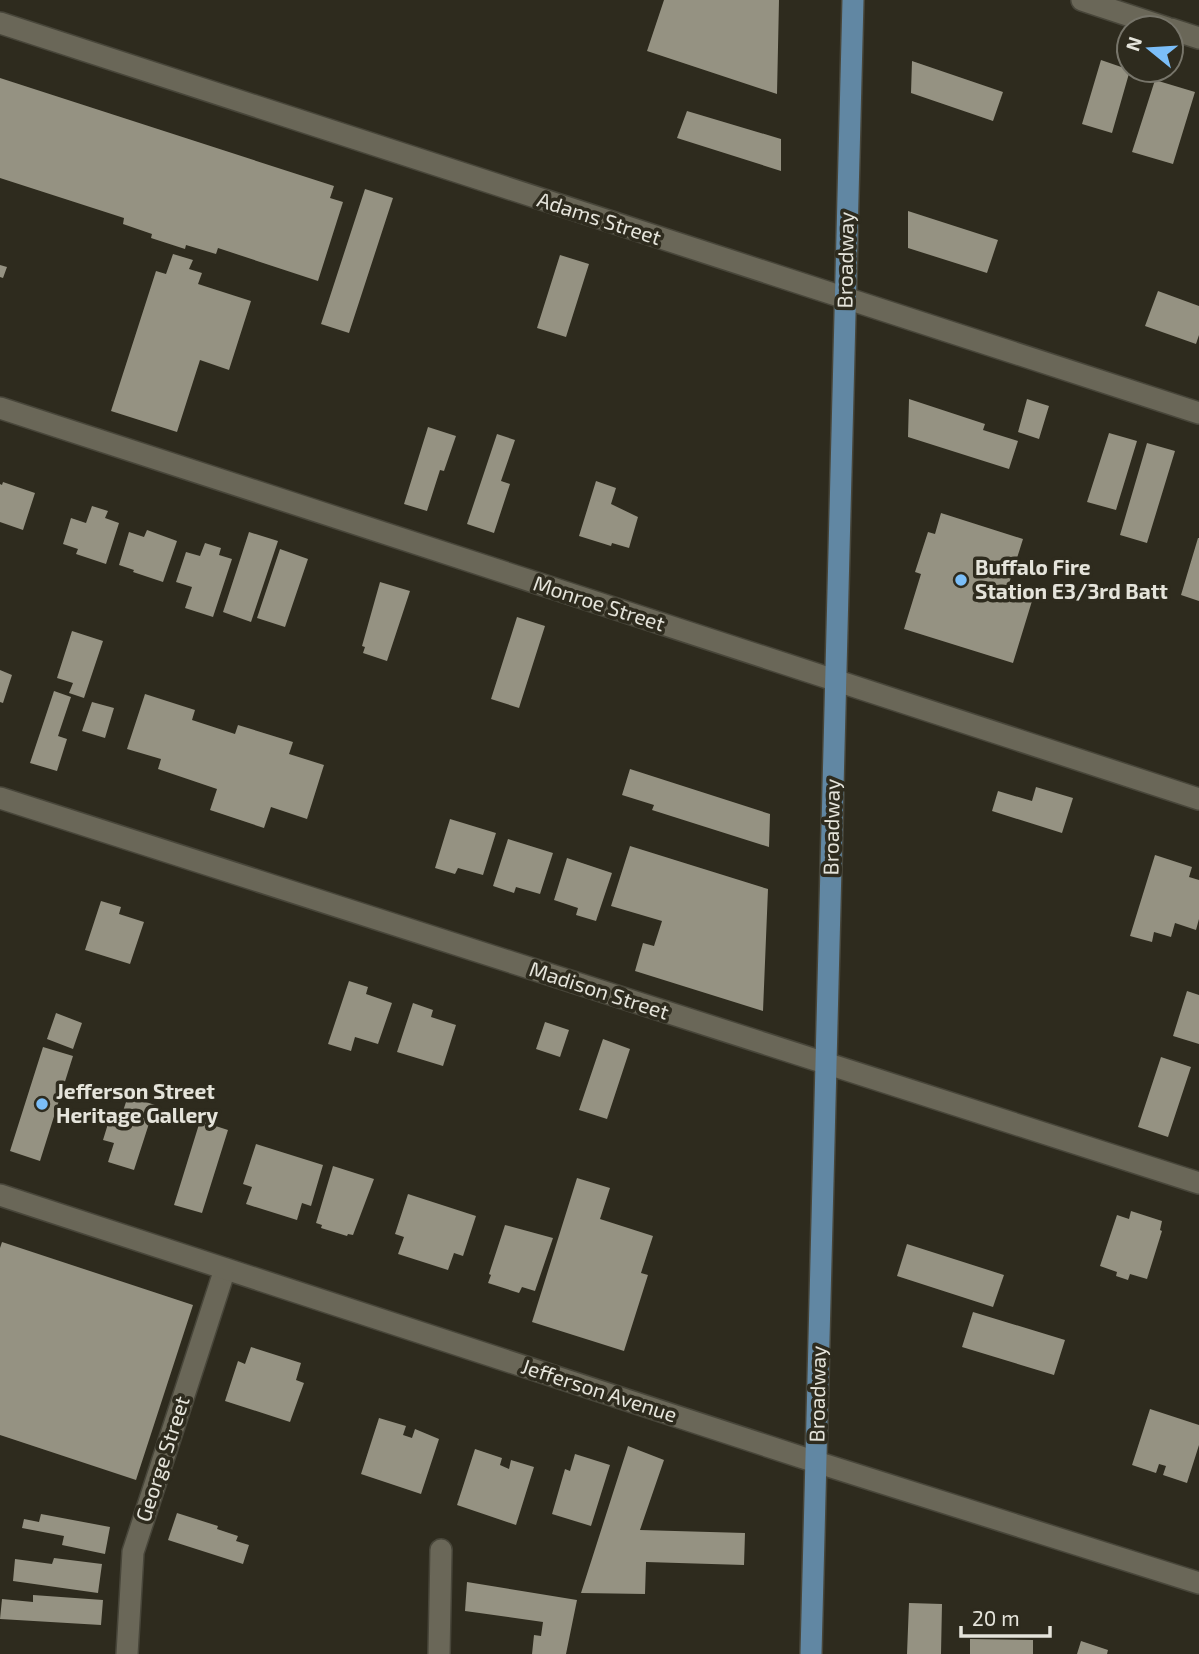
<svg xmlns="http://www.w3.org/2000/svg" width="1199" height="1654" viewBox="0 0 1199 1654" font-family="'Exo 2',sans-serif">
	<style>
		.building { fill: #959282 }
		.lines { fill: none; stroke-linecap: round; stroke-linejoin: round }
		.minor-casing { stroke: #48463a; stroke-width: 24 }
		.tertiary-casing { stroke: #48463a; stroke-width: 24 }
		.primary-casing { stroke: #48463a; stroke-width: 24 }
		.minor { stroke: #6a6758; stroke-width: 21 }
		.tertiary { stroke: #6a6758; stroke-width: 21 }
		.primary { stroke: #6187a3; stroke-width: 21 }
		.poi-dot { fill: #7bbef8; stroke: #2e2b1e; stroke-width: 2.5 }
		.labels { text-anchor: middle; stroke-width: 7; stroke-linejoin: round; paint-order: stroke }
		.street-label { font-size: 21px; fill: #e5e4db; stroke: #2e2b1e }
		.poi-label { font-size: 21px; font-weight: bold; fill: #e5e4db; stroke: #2e2b1e; text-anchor: start }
	</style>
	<rect width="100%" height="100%" fill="#2e2b1e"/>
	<path class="building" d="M664 0H779L777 94 647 51Z
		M1101 60 1130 70 1112 133 1082 124Z
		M912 61 1003 92 993 121 911 93Z
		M0 78 334 186 330 198 343 202 318 281 218 248 216 254 186 245 185 249 151 238 152 234 123 224 124 218 0 178Z
		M1155 80 1195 92 1173 164 1132 152Z
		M687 111 781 139V171L677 138Z
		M365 189 393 198 349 333 321 324Z
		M908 211 998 240 987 273 908 248Z
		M173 254 193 260 189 269 202 273 198 284 251 301 229 370 200 360 177 432 111 411 156 271 166 274Z
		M560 255 589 264 566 337 537 328Z
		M0 265 7 267 3 278 0 277Z
		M1158 291 1199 306V335L1196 344 1145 326Z
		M909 399 985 424 983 430 1018 441 1009 469 908 437Z
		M1027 399 1049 406 1039 439 1018 432Z
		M428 427 456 436 444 471 440 470 427 511 404 504Z
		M1109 433 1137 441 1116 510 1087 502Z
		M497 434 515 440 501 481 510 484 494 533 467 524Z
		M1147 443 1175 451 1147 543 1120 535Z
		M596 481 616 488 611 504 638 517 629 548 612 543 611 546 579 536Z
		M3 482 35 493 23 530 0 522V484L2 485Z
		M92 506 108 511 105 518 119 523 106 564 76 554 78 549 63 544 71 518 86 523Z
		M941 513 1023 539 1006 593 1032 601 1013 663 904 629 921 574 915 572 928 532 935 534Z
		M147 530 177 541 163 582 133 572 134 570 119 565 129 532 144 537Z
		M249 532 278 541 251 622 223 612Z
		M1198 538H1199V601L1181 595Z
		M205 543 221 548 219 555 232 559 213 617 185 608 192 587 176 582 186 552 200 556Z
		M280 549 308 559 285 627 257 618Z
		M380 582 410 591 387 661 363 653 365 647 362 646Z
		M517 617 545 626 519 708 491 699Z
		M72 631 103 641 84 698 69 693 73 683 57 678Z
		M0 670 12 675 3 703 0 702Z
		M54 691 71 697 58 736 67 739 57 771 30 763Z
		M145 694 195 710 192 720 235 734 238 725 293 742 289 754 324 765 307 819 271 807 264 828 210 810 217 789 158 769 161 759 127 749Z
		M92 702 114 708 105 738 82 731Z
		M630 769 770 814 769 847 652 810 654 805 622 795Z
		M1036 787 1073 798 1062 833 992 811 998 791 1032 801Z
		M450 819 496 833 483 875 458 868 455 874 435 868Z
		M508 839 553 853 540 894 516 887 514 893 493 886Z
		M630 846 768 889 763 1011 635 971 643 943 654 946 662 921 611 906Z
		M1155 855 1192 867 1189 877 1199 880V919L1196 930 1175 923 1171 937 1154 932 1152 942 1130 936Z
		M567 858 612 873 596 921 576 915 578 908 554 900Z
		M101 901 121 907 119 914 144 922 130 964 85 950Z
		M349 981 368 987 366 994 392 1003 378 1044 355 1037 351 1051 328 1044Z
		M1187 991 1199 995V1044L1173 1036Z
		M413 1003 433 1010 431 1017 456 1025 443 1066 397 1052Z
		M56 1013 82 1023 73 1049 47 1039Z
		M545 1022 569 1030 560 1057 536 1049Z
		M603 1039 630 1049 607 1119 579 1110Z
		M43 1047 73 1056 40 1161 10 1151Z
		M1161 1057 1191 1067 1168 1137 1138 1127Z
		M128 1096 155 1105 134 1170 108 1162 114 1143 103 1140 111 1114 121 1117Z
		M200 1121 228 1130 202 1213 174 1205Z
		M256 1144 323 1165 311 1206 302 1203 297 1220 246 1204 252 1187 243 1184Z
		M333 1166 374 1179 353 1235 348 1234 347 1236 321 1228 322 1225 316 1223Z
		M577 1178 610 1188 600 1219 653 1236 641 1273 648 1275 624 1351 532 1322Z
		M408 1194 476 1216 463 1256 454 1253 448 1270 398 1254 404 1237 395 1234Z
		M1131 1211 1162 1221 1160 1230 1162 1231 1147 1279 1130 1274 1128 1280 1116 1276 1117 1272 1100 1266 1117 1215 1129 1219Z
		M505 1225 553 1238 535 1291 522 1287 519 1293 488 1283 491 1275 489 1274Z
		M2 1242 193 1305 136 1480 0 1435V1248Z
		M907 1244 1004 1275 993 1307 897 1276Z
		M973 1312 1065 1340 1054 1375 962 1347Z
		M251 1347 301 1363 296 1380 304 1383 290 1422 225 1401 238 1361 245 1364Z
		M1150 1409 1199 1425V1445L1187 1483 1163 1475 1166 1466 1159 1464 1156 1473 1132 1465Z
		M379 1418 406 1426 403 1435 412 1438 415 1429 439 1439 421 1494 361 1474Z
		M628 1446 664 1460 640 1530 745 1533 744 1565 646 1562 645 1594 581 1593Z
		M475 1449 502 1458 500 1465 509 1469 511 1460 534 1467 516 1525 457 1505Z
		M575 1454 610 1465 591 1526 552 1514 565 1469 570 1471Z
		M177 1513 218 1526 217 1529 238 1536 236 1541 249 1545 243 1564 168 1540Z
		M41 1514 110 1527 105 1554 62 1545 64 1536 22 1528 24 1519 39 1522Z
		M54 1558 102 1564 98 1593 13 1581 15 1559 52 1564Z
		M467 1582 577 1600 566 1654H532L534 1635 541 1636 543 1622 465 1611Z
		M33 1595 103 1600 101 1625 0 1619 2 1599 33 1602Z
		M909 1603 942 1604 941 1654H907Z
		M970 1639 1033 1640V1654H970Z
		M1081 1641 1108 1650 1107 1654H1077Z"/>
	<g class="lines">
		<g class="minor-casing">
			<path id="minor" d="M1082 0 1167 28
				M0 23 1199 413
				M1171 29 1199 38
				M0 408C400 537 798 671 1199 799
				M0 798 1199 1183
				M127 1654 133 1552 225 1269
				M439 1654 441 1550"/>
		</g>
		<g class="tertiary-casing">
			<path id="tertiary" d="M0 1195 816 1462 1199 1583"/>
		</g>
		<g class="primary-casing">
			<path id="primary" d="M811 1654 853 0"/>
		</g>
		<use href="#minor" class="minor"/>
		<use href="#tertiary" class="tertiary"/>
		<use href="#primary" class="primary"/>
	</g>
	<g class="poi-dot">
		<circle cx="961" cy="580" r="7"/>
		<circle cx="42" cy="1104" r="7"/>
	</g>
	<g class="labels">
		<g class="street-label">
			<text transform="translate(599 219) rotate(18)" y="7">Adams Street</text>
			<text transform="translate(846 260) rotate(-89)" y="7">Broadway</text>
			<text transform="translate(599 604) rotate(18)" y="7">Monroe Street</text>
			<text transform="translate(832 827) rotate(-89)" y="7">Broadway</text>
			<text transform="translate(599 991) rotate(18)" y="7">Madison Street</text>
			<text transform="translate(599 1391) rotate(18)" y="7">Jefferson Avenue</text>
			<text transform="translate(818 1394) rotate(-89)" y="7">Broadway</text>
			<text transform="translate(163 1459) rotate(-72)" y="7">George Street</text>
		</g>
		<g class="poi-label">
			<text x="975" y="575">Buffalo Fire<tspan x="975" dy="24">Station E3/3rd Batt</tspan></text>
			<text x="56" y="1099">Jefferson Street<tspan x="56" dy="24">Heritage Gallery</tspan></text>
		</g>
	</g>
	<g transform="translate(1150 49) rotate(288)"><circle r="33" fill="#2e2b1e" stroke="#77756a" stroke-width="2"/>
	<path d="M0-5L12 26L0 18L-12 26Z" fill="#7bbef8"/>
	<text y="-10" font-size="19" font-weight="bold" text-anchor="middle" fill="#e5e4db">N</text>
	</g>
	<path d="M961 1626v10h89v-10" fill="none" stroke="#e5e4db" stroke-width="3.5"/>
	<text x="972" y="1626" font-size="21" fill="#e5e4db" stroke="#2e2b1e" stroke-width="5" paint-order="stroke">20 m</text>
</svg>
